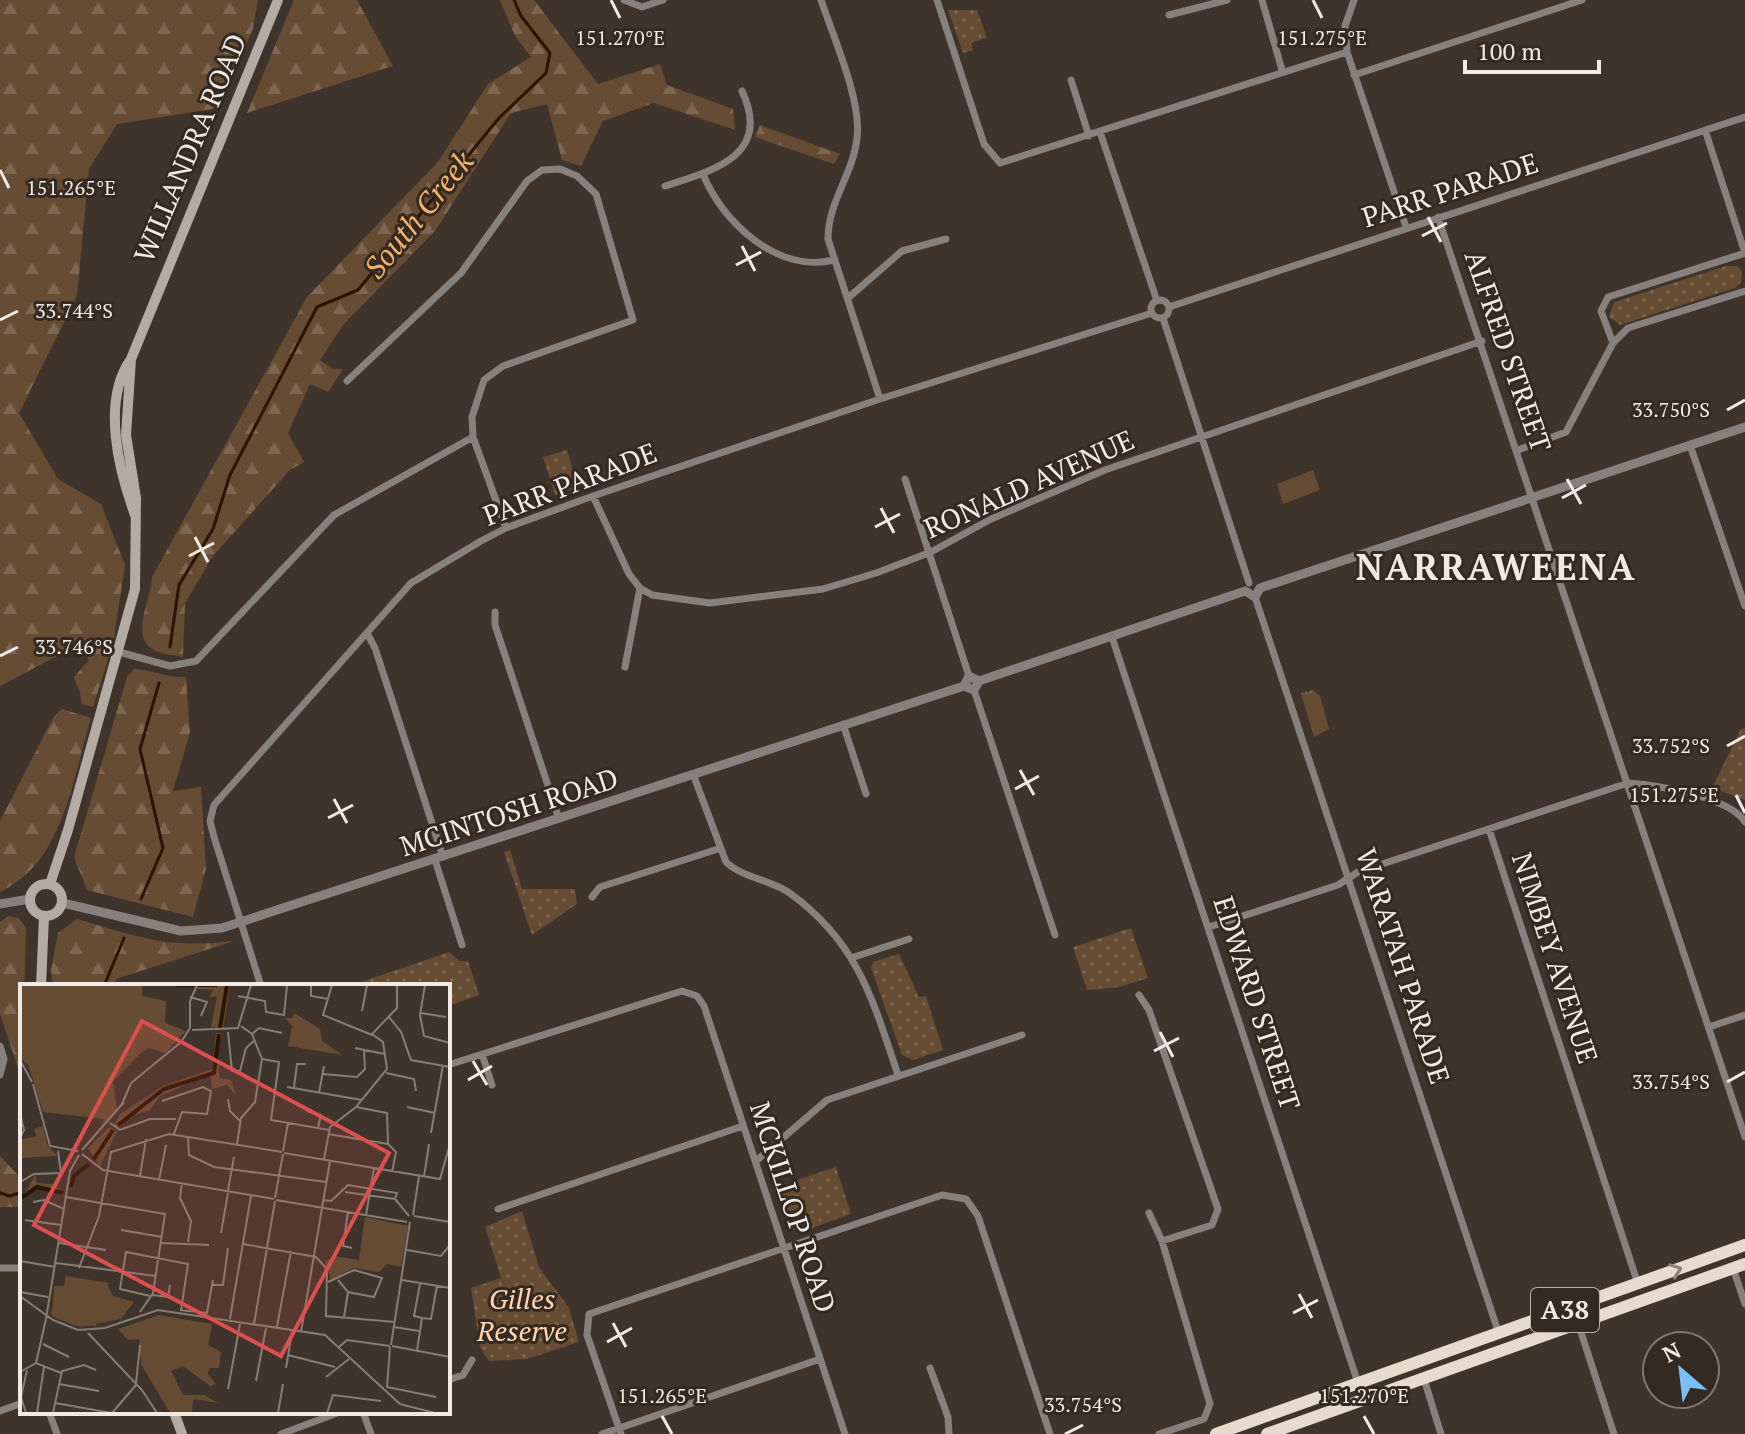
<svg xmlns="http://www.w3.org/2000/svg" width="1745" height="1434" viewBox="0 0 1745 1434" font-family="'PT Serif',serif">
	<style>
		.grass { fill: url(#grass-tufts) }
		.forest { fill: url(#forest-firs) }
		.park { fill: url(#park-dots) }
		.garden { fill: #664c33 }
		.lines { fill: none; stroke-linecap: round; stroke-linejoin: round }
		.stream { stroke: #2b1500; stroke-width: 3 }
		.minor { stroke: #86817c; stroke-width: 7 }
		.tertiary { stroke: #86817c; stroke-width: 9 }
		.secondary { stroke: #b4aba4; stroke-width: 10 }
		.trunk { stroke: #e7dbd0; stroke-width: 12 }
		.oneway { stroke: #8e8278 }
		.ticks { fill: none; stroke: #f1eae4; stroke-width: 3 }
		.labels { text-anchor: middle; stroke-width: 6; stroke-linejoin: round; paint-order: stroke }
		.shield { fill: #342a21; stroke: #b8b0aa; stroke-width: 2 }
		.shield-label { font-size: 26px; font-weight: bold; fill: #f1eae4 }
		.street-label { font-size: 28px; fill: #f1eae4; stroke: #342a21 }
		.park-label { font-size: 28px; font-style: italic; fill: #fed4ad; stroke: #342a21 }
		.water-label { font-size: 30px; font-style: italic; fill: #f4b16d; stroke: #342a21 }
		.district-label { font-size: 36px; font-weight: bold; letter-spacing: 2px; fill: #f1eae4; stroke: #342a21 }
		.inset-river { fill: none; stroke: #2b1500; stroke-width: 4 }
		.inset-road { fill: none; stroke: #867d75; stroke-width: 2 }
		.view { fill: #db4f4e; fill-opacity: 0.15; stroke: #db4f4e; stroke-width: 4 }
		.inset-edge { fill: none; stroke: #f1eae4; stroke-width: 4 }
		.ticks-label { font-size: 20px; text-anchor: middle; fill: #f1eae4; stroke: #342a21; stroke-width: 6; stroke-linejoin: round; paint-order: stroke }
	</style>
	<defs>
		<pattern id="grass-tufts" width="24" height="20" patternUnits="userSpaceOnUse" patternTransform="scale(2)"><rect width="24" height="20" fill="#664c33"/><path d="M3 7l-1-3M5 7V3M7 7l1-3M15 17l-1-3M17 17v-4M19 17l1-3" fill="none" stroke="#7c6650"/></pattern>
		<pattern id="forest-firs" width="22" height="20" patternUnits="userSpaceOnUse" patternTransform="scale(2)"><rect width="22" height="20" fill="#664c33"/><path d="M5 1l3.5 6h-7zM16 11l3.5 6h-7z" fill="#7c6650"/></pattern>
		<pattern id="park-dots" width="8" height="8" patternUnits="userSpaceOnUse" patternTransform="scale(2)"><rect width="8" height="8" fill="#664c33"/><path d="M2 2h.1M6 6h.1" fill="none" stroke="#7c6650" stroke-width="1.8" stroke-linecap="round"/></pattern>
	</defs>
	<rect width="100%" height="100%" fill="#3e342b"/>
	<path class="grass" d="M1313 690 1320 696 1329 729 1314 737 1301 693Z"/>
	<path class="forest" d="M0 0H258L253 29 219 108 117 124 89 169 77 296 19 413 58 479 101 504 125 565 113 643 93 707 81 704C82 692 77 688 74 677L89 660 78 645 0 686Z
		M294 0H357L393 66 247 113Z
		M500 0H534L598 84 660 64 667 85 733 109 735 130 654 103 603 121 581 166 562 160 547 104 511 113 435 231 343 325 320 360 333 369H343L328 392 310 384 288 433 304 462 290 470 213 556 185 603 183 657C174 655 160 654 152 649 130 635 152 596 152 577L307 297 438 162 488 84 531 57 515 36Z
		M760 125 840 154 834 164 755 137Z
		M134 669C153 670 167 678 186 677L190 733 173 791 201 787 206 869 193 917 87 890 74 857 127 677Z
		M62 709 91 718C72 780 64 862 0 892V821L54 716Z
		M8 916 19 918 26 928 22 1080 0 1014V922Z
		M77 919C139 937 167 949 234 941L116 979 114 986H53L51 970 58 933Z
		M0 1156 22 1179V1207H0Z"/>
	<path class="park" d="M948 10H977L987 38 971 43 973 50 963 53Z
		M1726 266H1737L1742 272 1741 282 1735 288 1620 325 1609 317 1614 302Z
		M567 450 578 487 555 495 543 457Z
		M1745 728V800L1712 788 1741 729Z
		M510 850 522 889H575L577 904 532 935 504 852Z
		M1131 928 1148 978 1119 987 1087 990 1073 947Z
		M449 952 459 961H468L479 995 448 1006V986H363L361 982Z
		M899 954 919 997 926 996 943 1050 913 1060 902 1055 871 968 873 962Z
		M836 1167 851 1214 798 1233 793 1229 779 1186Z
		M522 1211 539 1267 569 1308 579 1342 527 1359 489 1361 480 1347 471 1288 501 1278 485 1227Z"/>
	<path class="garden" d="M1313 470 1320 490 1283 504 1277 484Z"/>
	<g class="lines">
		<path class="stream" d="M170 647 179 585 213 529 230 475 317 307 358 290 499 118 546 73 550 53 521 16 514 0
			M141 899 163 848 140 749 159 683
			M104 986 124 938
			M0 1193 10 1196 22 1192"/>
		<path class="minor" d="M624 0 642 7 663 0
			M821 0C833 36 862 101 857 138 853 175 828 201 828 239L880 399
			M937 0 984 144 1000 163 1347 52
			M1262 0 1282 70
			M1354 0 1345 26 1347 52 1406 227
			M1169 15 1227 0
			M1354 75 1582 0
			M1071 80 1089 136
			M1705 130 1745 253
			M1100 132 1157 301
			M703 174C722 222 778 274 834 260
			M665 186C715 170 772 155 742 91
			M1438 217 1745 1137
			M848 298 902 251 946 239
			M1151 309a9 9 0 1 1 18 0a9 9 0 1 1-18 0Z
			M1169 307 1745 117
			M1163 318 1249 583
			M1613 343 1628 328 1745 291
			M347 381 461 273 527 181 542 170 560 169 577 176 596 194 633 320 503 366 484 380 472 417 473 437 506 528
			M1690 445 1745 606
			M1518 450 1566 432 1613 343 1601 311 1608 297 1745 253
			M905 479 969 676
			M593 496 629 574 640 588 652 595 710 603 823 589 876 573 931 552 991 519 1105 470 1482 341
			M1255 597 1499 1334
			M495 612V625L559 819
			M367 633 375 648 443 857
			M1112 637 1358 1383
			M119 652 170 666 196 661 334 515 473 437
			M625 667 640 588
			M974 690 1055 935
			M843 724 866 794
			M693 774 726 862C744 879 771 879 791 894 858 943 873 1000 898 1075
			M1489 829 1638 1284
			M435 860 462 945
			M592 897 600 887 718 849
			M1209 927 1338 885 1358 872 1628 783C1657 785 1730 797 1745 822
			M854 957 909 939
			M261 986 214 837 210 821 214 805 411 583 481 541 506 528 593 496 880 399 1152 313
			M1139 995 1149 1010 1218 1209 1212 1225 1162 1241
			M1709 1027 1745 1015
			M0 1046 4 1059 0 1075
			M482 1054 492 1085
			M448 1065 682 991 697 996 704 1006 845 1434
			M756 1161 827 1100 1022 1035
			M498 1209 743 1126
			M1149 1213 1162 1241 1210 1404 1204 1419 1159 1434
			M0 1268H22
			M1733 1268 1745 1304
			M1578 1323 1614 1434
			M930 1368 948 1417 949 1434
			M1424 1379 1441 1434
			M448 1380 463 1375 472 1360
			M0 1411 22 1403
			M49 1412 57 1434
			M363 1412 371 1434
			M281 1434 340 1412
			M602 1434 820 1359
			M621 1434 587 1335 589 1314 942 1195 966 1199 978 1216 1050 1434"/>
		<path class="tertiary" d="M1260 588 1745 427
			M1245 591 1255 597 1260 588
			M979 681 1245 591
			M964 686 969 676 979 681
			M964 686 974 690 979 681
			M63 903 181 931 222 928 964 686
			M0 904 30 899"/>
		<path class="secondary" d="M135 515C119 471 101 401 131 359L278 0
			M30 900a16 16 0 1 1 32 0a16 16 0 1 1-32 0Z
			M50 884 68 830 135 589 136 498 126 435 131 359
			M41 986 44 916
			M174 1412 182 1434"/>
		<path class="trunk" d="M1216 1434 1745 1245
			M1267 1434 1745 1264"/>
	</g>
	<defs><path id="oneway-chevron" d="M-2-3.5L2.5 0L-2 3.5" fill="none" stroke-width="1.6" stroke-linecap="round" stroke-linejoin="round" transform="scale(2)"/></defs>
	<use class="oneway" href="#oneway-chevron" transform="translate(1676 1270) rotate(-20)"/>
	<path class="ticks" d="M611 0 620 18M1313 0 1322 18M0 170 9 188M1428 217 1441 242M1422 236 1447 223M742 246 755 271M736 265 761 252M0 320 18 311M1727 410 1745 400M1567 479 1581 504M1562 498 1586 485M881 508 894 533M875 527 900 514M195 537 208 562M189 556 214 543M0 656 18 647M1727 746 1745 736M1020 770 1034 795M1015 789 1039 776M1736 795 1745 813M334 799 347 823M328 818 353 805M1160 1032 1173 1057M1154 1051 1179 1038M473 1061 487 1085M468 1080 492 1066M1727 1082 1745 1072M1299 1294 1312 1318M1293 1313 1318 1300M613 1323 626 1347M607 1342 632 1328M662 1416 672 1434M1364 1416 1374 1434M1065 1434 1083 1425"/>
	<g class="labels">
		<rect class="shield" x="1531" y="1288" width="68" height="44" rx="6"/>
		<g class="shield-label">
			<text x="1565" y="1319">A38</text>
		</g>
		<g class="street-label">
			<text transform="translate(190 148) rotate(-67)" y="10">WILLANDRA ROAD</text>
			<text transform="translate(1450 190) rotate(-18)" y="10">PARR PARADE</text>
			<text transform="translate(1508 351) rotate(71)" y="10">ALFRED STREET</text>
			<text transform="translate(570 484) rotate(-21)" y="10">PARR PARADE</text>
			<text transform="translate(1029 484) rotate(-24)" y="10">RONALD AVENUE</text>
			<text transform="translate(509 812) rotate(-18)" y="10">MCINTOSH ROAD</text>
			<text transform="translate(1555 958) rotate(72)" y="10">NIMBEY AVENUE</text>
			<text transform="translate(1403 966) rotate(72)" y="10">WARATAH PARADE</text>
			<text transform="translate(1257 1003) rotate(72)" y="10">EDWARD STREET</text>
			<text transform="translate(793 1207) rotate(72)" y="10">MCKILLOP ROAD</text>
		</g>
		<g class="park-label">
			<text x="522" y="1309">Gilles<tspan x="522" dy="32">Reserve</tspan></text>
		</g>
		<g class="water-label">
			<text transform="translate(419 215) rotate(-51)" y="10">South Creek</text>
		</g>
		<g class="district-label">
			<text x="1496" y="580">NARRAWEENA</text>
		</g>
	</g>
	<g transform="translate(20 984)">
		<rect width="430" height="430" fill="#3e342b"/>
		<path d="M0 1H122V12L146 17 145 39 166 47 145 69 129 64 122 68 93 97 97 127 81 141 84 135 23 128 8 80 0 75ZM196 49H202L197 64 200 94 211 96 216 111 207 101 192 105 191 93 186 92 140 112 130 126 110 132 98 144 94 141 100 130 143 102 193 85ZM23 142 27 160 37 172 0 174V156L16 152 14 145ZM89 143 97 147 80 182 68 164ZM15 191 17 199 34 200 44 212 18 205 0 218ZM87 301 93 312 114 318 101 335 60 343 31 331 34 315ZM139 331 192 340 188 361 201 368 199 384H189L188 390 196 400 190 402 163 382 151 387 163 411H184L198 419 173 415 172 429H150L121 380 119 355 108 356 98 345Z" fill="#664c33"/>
		<path d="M179 1H210L203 45 191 43 197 12 189 14 193 6 176 5ZM274 29 300 45 302 57 323 71 268 62 272 42 265 34H273ZM345 233 388 242 381 283 367 280 359 288 333 284 311 296 305 278 314 272 339 276ZM46 292 89 299 76 342 53 341 32 332 34 302H44Z" fill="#664c33"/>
		<path d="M344 267a11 11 0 1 1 22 0a11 11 0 1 1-22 0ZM40 325a11 11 0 1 1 22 0a11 11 0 1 1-22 0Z" fill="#664c33"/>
		<path class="inset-river" d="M156 1H197M200 44 207 1M98 141 144 105 194 89 199 50M74 175 93 146M51 203 54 192 69 180M0 215 17 203 43 209"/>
		<path class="inset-road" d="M291 1V12L308 15M312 1 303 31 352 51M405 1 400 31 404 52 430 59M218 12 245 17 246 28 264 31 267 1M170 13 187 18 181 32M342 27 347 1M401 29 426 33M369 33 381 48 391 76 430 83M170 44V17L177 1M172 46 218 44 231 1M208 48 212 87H220L226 64 235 56M232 50 239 44 262 49M335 64 365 70M242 75 259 78 251 136 309 146M0 76 12 98M366 89 394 95 396 107M303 90 337 93 345 85 344 66M13 100 30 162 58 167M267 103 342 116M274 103 277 80H286M299 109 304 82M208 115 210 127 220 137M142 117 183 103 191 107 187 130 162 128 154 150M102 120 111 99 161 58 170 44M336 123 367 129 368 160M387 123 415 129M287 127 301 131 298 144M0 130 4 146 0 154M90 139 100 146 130 135H156M411 149 423 81M308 150 368 160M168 152 169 171 194 183 306 198M217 160 221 134 235 118 242 75 232 50 221 42M368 160 376 168 372 188M62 166 104 118M263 167 268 139M264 169 420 195 430 160M62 170 83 186 254 215M304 175 310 143 336 123 367 85 363 58 352 50 377 24V1M120 192 126 155M404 193 409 160M139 196 146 161M0 198 14 190 41 189 38 167M162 199 160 214 171 237 168 258M208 206 214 173M325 208 375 215M46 213 145 230 133 309 120 328M255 214 263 170M256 216 387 238M303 216 311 217 328 201 377 209 375 215 389 232M13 218 24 216 44 225M328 228 323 262 332 264M346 231 354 184M393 231 399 192M394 232 430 238M5 236 41 241M101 246 142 253M201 249 208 209M39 259 86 266M141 259 189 261M223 260 296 273 307 285 306 332 375 338M387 266 421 272 430 261M0 277 35 283M36 279 136 292M59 284 79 232 91 168 149 150 262 168M382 296 430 304M308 298 334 286 362 294 354 313 328 308 318 296M400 300 394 332 402 334 411 335 417 302M193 301H203L208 264M0 308 28 313M132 311 148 313 150 301M0 312 33 336 58 346 85 344 138 326 305 351 380 420 415 429M130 312 100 305 106 268 168 280 161 326M160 326 187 329 193 296M324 333 328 308M26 335 50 187 59 171M210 335 231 212M234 340 255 217M257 343 271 267M374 343 399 347M281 348 310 177M68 349 122 406 137 429M23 360 49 373M371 361 390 238M372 362 430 373M319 363 327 356 370 362M370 363 367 403 416 413M397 367 402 334M268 371 315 383M16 379 26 335M266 384 272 348M0 388 16 379 41 389M306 393 329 375M236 397 246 344M116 399 120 361M39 400 79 407M208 405 220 340M35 419 92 429M6 429 1 413 7 386M17 429 24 383M33 429 42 387 64 381 76 386M92 429 116 401M258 429 263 400M307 429 313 411 361 417"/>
		<path class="view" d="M122 37 369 169 261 372 14 241Z"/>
		<rect width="430" height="430" class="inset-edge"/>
	</g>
	<g class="ticks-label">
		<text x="620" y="45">151.270°E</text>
		<text x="1322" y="45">151.275°E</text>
		<text x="71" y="195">151.265°E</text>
		<text x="74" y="318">33.744°S</text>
		<text x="1671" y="417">33.750°S</text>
		<text x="74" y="654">33.746°S</text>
		<text x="1671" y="753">33.752°S</text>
		<text x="1674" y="802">151.275°E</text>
		<text x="1671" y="1089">33.754°S</text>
		<text x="662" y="1403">151.265°E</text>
		<text x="1364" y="1403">151.270°E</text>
		<text x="1083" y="1412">33.754°S</text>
	</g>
	<g transform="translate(1681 1370) rotate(332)"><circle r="38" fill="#342a21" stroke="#80776f" stroke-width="2"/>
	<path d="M0-6L14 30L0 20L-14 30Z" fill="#7abff8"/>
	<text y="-12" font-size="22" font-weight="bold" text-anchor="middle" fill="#f1eae4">N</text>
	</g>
	<path d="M1465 60v12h134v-12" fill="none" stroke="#f1eae4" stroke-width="4"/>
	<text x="1477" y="60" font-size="24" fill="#f1eae4" stroke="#342a21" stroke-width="6" paint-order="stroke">100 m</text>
</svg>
